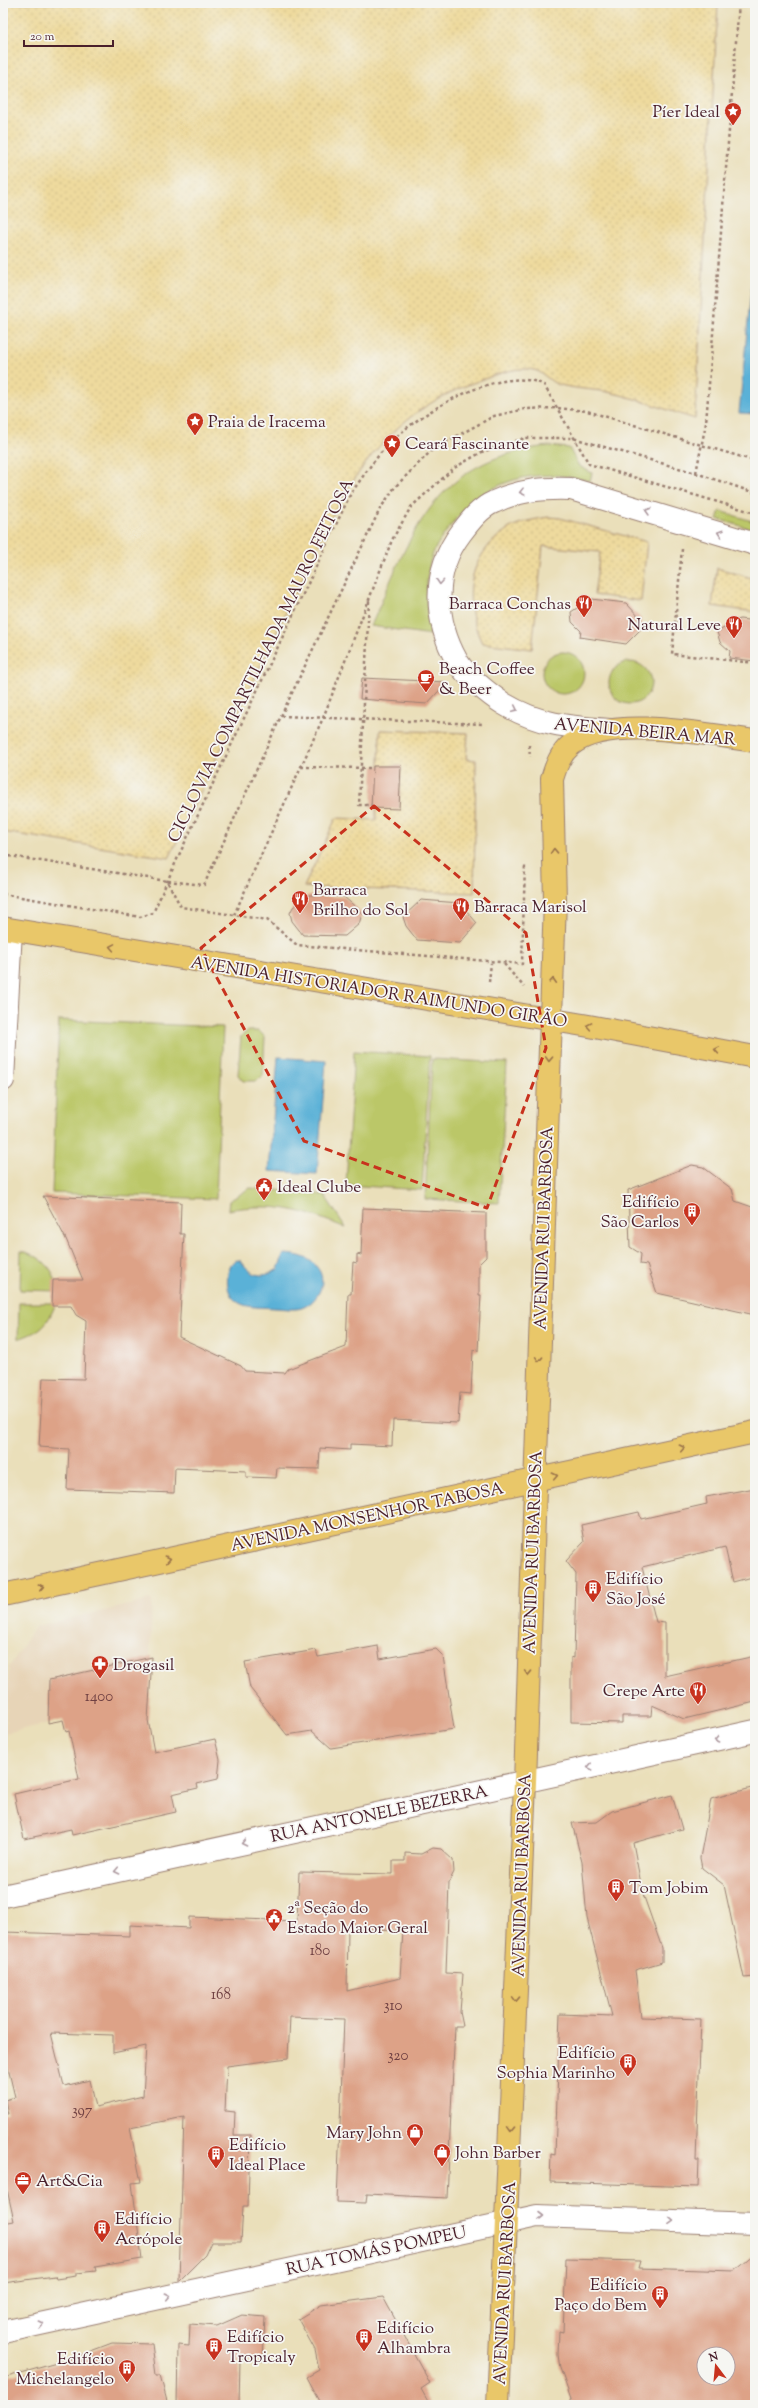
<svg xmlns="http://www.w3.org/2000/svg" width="758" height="2408" viewBox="0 0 758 2408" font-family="'Sorts Mill Goudy',serif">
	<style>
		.built { fill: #e7d4b7 }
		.grass { fill: #bbc768; stroke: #82734a }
		.sand { fill: url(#sand-dots); stroke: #9c7c64 }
		.water { fill: #5ab1d7; stroke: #526881 }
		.building { fill: #dda287; fill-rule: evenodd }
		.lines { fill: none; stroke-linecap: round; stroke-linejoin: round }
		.minor-casing { stroke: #9a7f72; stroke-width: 24 }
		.major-casing { stroke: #9a7f72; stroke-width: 24 }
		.path { stroke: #9a7f72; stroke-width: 2.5; stroke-dasharray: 3 3; stroke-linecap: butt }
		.minor { stroke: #fff; stroke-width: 22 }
		.major { stroke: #e9c769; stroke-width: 22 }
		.oneway { stroke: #ae9aa0 }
		.oneway2 { stroke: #9a734a }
		.marked { fill: none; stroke: #c8321e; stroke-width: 3; stroke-dasharray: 8 5; stroke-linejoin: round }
		.labels { text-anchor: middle; stroke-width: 3.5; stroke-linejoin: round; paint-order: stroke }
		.number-label { font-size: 15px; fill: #6f4042 }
		.poi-label { font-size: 17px; fill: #4a1f2b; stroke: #f6f6f2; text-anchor: start }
		.street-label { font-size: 17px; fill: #4a1f2b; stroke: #f6f6f2 }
	</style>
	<defs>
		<pattern id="sand-dots" width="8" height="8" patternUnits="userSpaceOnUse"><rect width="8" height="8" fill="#eeda9e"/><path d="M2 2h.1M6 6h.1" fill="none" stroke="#cebb88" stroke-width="1.8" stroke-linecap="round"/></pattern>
	</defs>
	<rect width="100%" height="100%" fill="#f6f6f2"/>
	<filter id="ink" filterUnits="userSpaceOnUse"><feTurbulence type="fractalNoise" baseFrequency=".025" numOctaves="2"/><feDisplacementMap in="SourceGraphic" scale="8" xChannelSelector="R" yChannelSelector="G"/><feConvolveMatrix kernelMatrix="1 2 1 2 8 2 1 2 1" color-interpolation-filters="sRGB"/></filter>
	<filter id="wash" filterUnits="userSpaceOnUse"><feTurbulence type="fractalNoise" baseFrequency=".012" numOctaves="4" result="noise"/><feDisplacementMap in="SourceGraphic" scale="16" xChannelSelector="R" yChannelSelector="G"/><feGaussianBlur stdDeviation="0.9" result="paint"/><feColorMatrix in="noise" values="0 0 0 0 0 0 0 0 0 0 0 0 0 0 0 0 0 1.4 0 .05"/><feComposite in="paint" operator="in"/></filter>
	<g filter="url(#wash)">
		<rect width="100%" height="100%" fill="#eadfba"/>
		<path class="built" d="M152 1600 148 1713 66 1732 63 1720 5 1733 9 1667 36 1626Z"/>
		<path class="grass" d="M549 446 569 448 579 466 592 473 590 481C536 467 488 478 453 523 444 534 435 546 431 559 424 584 426 610 431 635L371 626C411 534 434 458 549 446Z
			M720 511 755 522V530L717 519Z
			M542 673a21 21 0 1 1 42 0a21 21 0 1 1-42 0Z
			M609 683a21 21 0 1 1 42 0a21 21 0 1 1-42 0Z
			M59 1020 223 1027 216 1199 52 1193Z
			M248 1031H259L265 1037 263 1076 256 1081H243L238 1075 241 1036Z
			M354 1051 430 1056 422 1190 346 1185Z
			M432 1059 507 1063 499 1203 425 1199Z
			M250 1188 315 1193 325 1196 346 1228C302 1210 275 1202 228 1210L229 1201Z
			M21 1251C41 1255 57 1270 57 1291L20 1290Z
			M19 1303H56C47 1326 41 1331 18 1339Z"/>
		<path class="sand" d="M3 3H544L564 5 574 3H718L695 419C666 410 637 398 608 392 591 389 573 389 557 384 549 381 543 372 534 370 520 366 500 373 487 378 410 403 372 445 333 514L169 858 3 832Z
			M549 517 560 518 647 542 641 601 594 595 600 552 543 546 532 649 482 643C462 601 466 557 508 529 519 522 536 519 549 517Z
			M717 568 755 579V612L712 606Z
			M380 730 468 733 466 759 476 760 474 893 304 887 336 818 376 820V808H399L401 766H379Z"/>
		<path class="water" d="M755 249V414L739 413Z
			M278 1057 326 1061 317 1174 269 1171Z
			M284 1254C299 1255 312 1257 320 1272 326 1285 317 1301 304 1307 296 1311 284 1308 274 1308 265 1307 253 1308 244 1305 225 1299 225 1279 231 1264L237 1260 241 1261C251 1275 261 1280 278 1269Z"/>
		<g id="blocks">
			<path class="building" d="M591 599 626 603 641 619V629L626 644 580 637 581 631 572 622 571 612Z
				M740 619 755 621V661L729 658 730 651 720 642 717 632Z
				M362 678 447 682 427 704 360 699Z
				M373 766H401L399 809 371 808Z
				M309 895 344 897 358 909 362 914 359 924 345 936 303 935 292 921 290 913 293 907Z
				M421 900 460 903 477 923 460 943 417 940 406 926 403 917Z
				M692 1165 703 1167 732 1189 735 1201 755 1208V1315L657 1293 647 1265 640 1264 641 1254 630 1247 628 1190Z
				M43 1196 181 1202 180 1234H184L179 1337 241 1366 245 1371 285 1373 288 1369 346 1347 348 1294H351L353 1262 357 1263V1254L361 1255 363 1208 486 1213V1257L479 1264V1295H481L478 1351 473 1350 471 1394 460 1393 458 1423 393 1420 392 1446 350 1444V1450L320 1448 319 1469 277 1468 276 1478 246 1477V1471L175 1468 174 1493 67 1489 69 1449 39 1447 43 1378 84 1379 86 1321 76 1315 71 1306H52L53 1280H83L66 1239Z
				M755 1488V1576L733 1582 725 1547 642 1567 656 1622 665 1623V1676L755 1656V1702L684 1719 652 1705 651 1716H622V1723L571 1722V1657L574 1658 576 1574 566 1561 584 1542 581 1525 639 1512 641 1519 707 1504 706 1497Z
				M378 1646 380 1659 436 1649 443 1656 454 1729 331 1748 312 1731 287 1735 250 1688 245 1662 316 1650 318 1657Z
				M152 1657 148 1720 154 1752 215 1739 220 1760 218 1779 197 1784 198 1788 172 1794 176 1812 72 1835 71 1829 24 1839 14 1794 79 1779 69 1731 66 1732 63 1720 48 1723 49 1680Z
				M755 1787V1977L744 1978 724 1885 702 1868 700 1858 711 1799Z
				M672 1795 682 1829 633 1843 643 1894 662 1948V1962L635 1970 641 2017 701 2019 696 2160H699L698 2187 550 2182 551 2154 555 2155 560 2014 612 2016 587 1918 582 1862 572 1823 597 1822 612 1811Z
				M433 1848 441 1849 453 1860 454 1872 449 1882 446 1973 463 1974 460 2012 463 2026H455L447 2198 367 2194 366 2203 337 2202 344 2019 290 2017 288 2058 227 2066 225 2111 235 2112 234 2135H250L248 2206H243L241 2242H211L205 2255 179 2281 184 2117 130 2128 141 2182 132 2183 142 2259 95 2267 96 2271 76 2273V2276L56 2279 55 2276 3 2283V2223L14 2221 3 2171V2114H8L5 2100 15 2097 3 2047 4 1932 130 1936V1925L189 1928V1917L297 1921 299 1872 393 1874V1861H405V1853L421 1854ZM348 1929 403 1931 400 1978 347 1991ZM51 2033 113 2035V2053L146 2046 143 2096 96 2107 90 2080 64 2086Z
				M755 2254V2405H573L560 2368 558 2355 559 2331 563 2332 566 2259 640 2261 638 2268 735 2271ZM704 2354H728V2378H704Z
				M383 2297 430 2383 421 2389 430 2405H322L307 2377 319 2370 315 2350 298 2319 321 2305Z
				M242 2315 265 2317 263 2361 240 2360 239 2405H177L178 2345 189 2346 190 2324 217 2326Z
				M112 2343 152 2344 156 2375H160L168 2405H6L7 2377 67 2360Z"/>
		</g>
	</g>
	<g filter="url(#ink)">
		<use href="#blocks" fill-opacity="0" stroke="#9a7f72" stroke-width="1"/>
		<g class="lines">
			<g class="minor-casing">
				<path id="minor" d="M609 730C570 727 539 725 504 704 490 695 465 675 457 661 434 620 432 571 461 533 470 521 480 508 494 502 519 490 543 488 571 489L755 544
					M3 1080 11 930
					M3 1896 755 1731
					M3 2332 537 2216 755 2224"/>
			</g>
			<g class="major-casing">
				<path id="major" d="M3 928 589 1026 755 1057
					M3 1595 755 1432
					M498 2405 525 1782 555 900 552 779C556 766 560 754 571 745 607 714 710 735 755 741"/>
			</g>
			<path class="path" d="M696 473 706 423 739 3
				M682 549 672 654 755 663
				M369 601 359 805H372
				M281 716 483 724
				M529 745 530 757
				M301 767 373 768
				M3 855 167 881 181 907 267 920 297 945 522 964 525 864
				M168 881 204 885 281 716 380 509 395 487 433 449 494 416 525 409 557 408 587 411 755 461
				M3 894 140 917 153 913 179 855 351 493C363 477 374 459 389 444 418 413 502 363 544 385L589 464 755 513
				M234 915 323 718 392 540 411 507 454 468 482 452 525 438H573L696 473 755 493
				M504 964 524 987
				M489 982 491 963"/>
			<use href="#minor" class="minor"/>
			<use href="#major" class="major"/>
		</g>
		<defs><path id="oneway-chevron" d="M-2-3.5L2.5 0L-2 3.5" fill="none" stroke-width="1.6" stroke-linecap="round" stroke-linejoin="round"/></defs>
		<g class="oneway">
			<use href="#oneway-chevron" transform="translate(522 492) rotate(166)"/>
			<use href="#oneway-chevron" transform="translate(648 511) rotate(-164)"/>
			<use href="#oneway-chevron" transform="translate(720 533) rotate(-162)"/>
			<use href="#oneway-chevron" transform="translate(440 582) rotate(94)"/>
			<use href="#oneway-chevron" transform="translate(515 709) rotate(25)"/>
			<use href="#oneway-chevron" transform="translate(717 1740) rotate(168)"/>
			<use href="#oneway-chevron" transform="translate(590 1767) rotate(167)"/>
			<use href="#oneway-chevron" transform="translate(244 1843) rotate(168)"/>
			<use href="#oneway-chevron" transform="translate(117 1871) rotate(168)"/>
			<use href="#oneway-chevron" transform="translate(541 2216)"/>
			<use href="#oneway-chevron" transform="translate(671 2221) rotate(2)"/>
			<use href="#oneway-chevron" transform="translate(168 2296) rotate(-12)"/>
			<use href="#oneway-chevron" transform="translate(41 2324) rotate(-12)"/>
		</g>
		<g class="oneway2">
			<use href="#oneway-chevron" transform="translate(554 851) rotate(-92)"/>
			<use href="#oneway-chevron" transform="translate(112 947) rotate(-170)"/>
			<use href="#oneway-chevron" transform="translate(553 981) rotate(-87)"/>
			<use href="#oneway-chevron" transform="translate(589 1026) rotate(-170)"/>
			<use href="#oneway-chevron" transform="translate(717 1050) rotate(-170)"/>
			<use href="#oneway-chevron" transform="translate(549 1059) rotate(92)"/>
			<use href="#oneway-chevron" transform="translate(539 1359) rotate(92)"/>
			<use href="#oneway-chevron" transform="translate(682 1448) rotate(-12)"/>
			<use href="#oneway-chevron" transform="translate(555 1476) rotate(-12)"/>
			<use href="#oneway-chevron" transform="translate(168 1559) rotate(-12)"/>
			<use href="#oneway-chevron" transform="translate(41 1587) rotate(-12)"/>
			<use href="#oneway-chevron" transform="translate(528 1673) rotate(92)"/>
			<use href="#oneway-chevron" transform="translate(516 1999) rotate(92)"/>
			<use href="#oneway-chevron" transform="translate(511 2129) rotate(92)"/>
		</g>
	</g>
	<path class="marked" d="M374 806 526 933 546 1048 487 1208 304 1141 201 948Z"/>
	<defs>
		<g id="sight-pin" transform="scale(0.9)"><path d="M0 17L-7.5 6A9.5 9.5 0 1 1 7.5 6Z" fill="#c8321e" stroke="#f6f6f2"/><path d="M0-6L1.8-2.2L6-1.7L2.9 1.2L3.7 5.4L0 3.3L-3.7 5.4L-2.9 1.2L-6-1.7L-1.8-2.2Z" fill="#fff"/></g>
		<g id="restaurant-pin" transform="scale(0.9)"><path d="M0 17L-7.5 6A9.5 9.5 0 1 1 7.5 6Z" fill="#c8321e" stroke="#f6f6f2"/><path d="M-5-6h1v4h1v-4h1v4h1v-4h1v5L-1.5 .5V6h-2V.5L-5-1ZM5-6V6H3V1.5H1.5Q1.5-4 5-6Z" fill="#fff"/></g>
		<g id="cafe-pin" transform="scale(0.9)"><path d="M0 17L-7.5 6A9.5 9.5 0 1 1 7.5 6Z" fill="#c8321e" stroke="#f6f6f2"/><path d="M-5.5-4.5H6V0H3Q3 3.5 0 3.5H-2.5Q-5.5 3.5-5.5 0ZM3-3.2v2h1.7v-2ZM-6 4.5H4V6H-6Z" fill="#fff"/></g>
		<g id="civic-pin" transform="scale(0.9)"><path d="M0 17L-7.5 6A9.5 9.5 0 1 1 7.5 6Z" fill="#c8321e" stroke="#f6f6f2"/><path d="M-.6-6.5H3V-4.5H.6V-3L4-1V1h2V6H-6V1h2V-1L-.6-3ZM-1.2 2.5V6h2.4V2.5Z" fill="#fff"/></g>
		<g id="building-pin" transform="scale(0.9)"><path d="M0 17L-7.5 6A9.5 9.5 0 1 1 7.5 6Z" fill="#c8321e" stroke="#f6f6f2"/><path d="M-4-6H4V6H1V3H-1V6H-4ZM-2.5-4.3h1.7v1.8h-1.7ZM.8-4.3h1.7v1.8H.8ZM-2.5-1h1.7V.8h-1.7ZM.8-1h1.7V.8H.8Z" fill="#fff"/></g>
		<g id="pharmacy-pin" transform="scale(0.9)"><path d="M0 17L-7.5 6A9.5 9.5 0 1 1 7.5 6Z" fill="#c8321e" stroke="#f6f6f2"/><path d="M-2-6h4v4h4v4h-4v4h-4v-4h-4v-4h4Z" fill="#fff"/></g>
		<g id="shop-pin" transform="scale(0.9)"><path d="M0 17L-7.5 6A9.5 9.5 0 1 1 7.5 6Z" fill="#c8321e" stroke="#f6f6f2"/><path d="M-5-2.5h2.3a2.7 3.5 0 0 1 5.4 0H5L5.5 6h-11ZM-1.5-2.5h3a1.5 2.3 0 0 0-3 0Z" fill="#fff"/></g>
		<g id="office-pin" transform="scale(0.9)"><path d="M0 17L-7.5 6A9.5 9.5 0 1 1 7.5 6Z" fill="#c8321e" stroke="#f6f6f2"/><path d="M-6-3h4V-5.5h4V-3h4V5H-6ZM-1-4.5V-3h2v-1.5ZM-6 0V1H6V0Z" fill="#fff"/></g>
	</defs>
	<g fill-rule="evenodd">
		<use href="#sight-pin" x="733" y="111"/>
		<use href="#sight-pin" x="195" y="421"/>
		<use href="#sight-pin" x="392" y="443"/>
		<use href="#restaurant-pin" x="584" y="603"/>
		<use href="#restaurant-pin" x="734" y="624"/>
		<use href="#cafe-pin" x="426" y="678"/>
		<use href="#restaurant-pin" x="300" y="899"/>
		<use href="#restaurant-pin" x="461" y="906"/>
		<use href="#civic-pin" x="264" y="1186"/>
		<use href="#building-pin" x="692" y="1211"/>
		<use href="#building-pin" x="593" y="1588"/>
		<use href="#pharmacy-pin" x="100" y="1664"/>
		<use href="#restaurant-pin" x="698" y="1690"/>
		<use href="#building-pin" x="616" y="1887"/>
		<use href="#civic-pin" x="274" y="1917"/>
		<use href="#building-pin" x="628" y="2062"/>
		<use href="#shop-pin" x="415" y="2132"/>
		<use href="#shop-pin" x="442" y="2152"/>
		<use href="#building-pin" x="216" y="2154"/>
		<use href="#office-pin" x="23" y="2180"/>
		<use href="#building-pin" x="102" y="2228"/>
		<use href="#building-pin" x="660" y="2294"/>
		<use href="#building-pin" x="364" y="2337"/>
		<use href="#building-pin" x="214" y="2346"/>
		<use href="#building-pin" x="127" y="2368"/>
	</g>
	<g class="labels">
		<g class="number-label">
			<text x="99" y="1701">1400</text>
			<text x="320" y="1955">180</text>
			<text x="221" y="1999">168</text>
			<text x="393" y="2010">310</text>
			<text x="398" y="2060">320</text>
			<text x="82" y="2115">397</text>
		</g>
		<g class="poi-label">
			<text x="720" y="117" text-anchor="end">Píer Ideal</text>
			<text x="208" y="427">Praia de Iracema</text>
			<text x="405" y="449">Ceará Fascinante</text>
			<text x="571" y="609" text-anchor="end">Barraca Conchas</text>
			<text x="721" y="630" text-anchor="end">Natural Leve</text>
			<text x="439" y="674">Beach Coffee<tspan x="439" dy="20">&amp; Beer</tspan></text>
			<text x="313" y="895">Barraca<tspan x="313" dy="20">Brilho do Sol</tspan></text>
			<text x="474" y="912">Barraca Marisol</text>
			<text x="277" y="1192">Ideal Clube</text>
			<text x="679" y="1207" text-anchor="end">Edifício<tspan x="679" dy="20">São Carlos</tspan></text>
			<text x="606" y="1584">Edifício<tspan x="606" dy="20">São José</tspan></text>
			<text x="113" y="1670">Drogasil</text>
			<text x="685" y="1696" text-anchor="end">Crepe Arte</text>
			<text x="629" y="1893">Tom Jobim</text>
			<text x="287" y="1913">2ª Seção do<tspan x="287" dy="20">Estado Maior Geral</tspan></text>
			<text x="615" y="2058" text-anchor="end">Edifício<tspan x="615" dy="20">Sophia Marinho</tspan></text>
			<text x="402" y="2138" text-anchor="end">Mary John</text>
			<text x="229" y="2150">Edifício<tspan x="229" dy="20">Ideal Place</tspan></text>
			<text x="455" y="2158">John Barber</text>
			<text x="36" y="2186">Art&amp;Cia</text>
			<text x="115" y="2224">Edifício<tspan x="115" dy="20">Acrópole</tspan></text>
			<text x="647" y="2290" text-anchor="end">Edifício<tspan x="647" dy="20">Paço do Bem</tspan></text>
			<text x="377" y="2333">Edifício<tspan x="377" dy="20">Alhambra</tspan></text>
			<text x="227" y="2342">Edifício<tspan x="227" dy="20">Tropicaly</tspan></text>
			<text x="114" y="2364" text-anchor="end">Edifício<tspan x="114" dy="20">Michelangelo</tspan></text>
		</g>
		<g class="street-label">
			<text transform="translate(260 660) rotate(-64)" y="6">CICLOVIA COMPARTILHADA MAURO FEITOSA</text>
			<text transform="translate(645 731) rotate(5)" y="6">AVENIDA BEIRA MAR</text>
			<text transform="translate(379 991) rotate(9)" y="6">AVENIDA HISTORIADOR RAIMUNDO GIRÃO</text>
			<text transform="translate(543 1228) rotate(-88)" y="6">AVENIDA RUI BARBOSA</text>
			<text transform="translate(367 1516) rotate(-12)" y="6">AVENIDA MONSENHOR TABOSA</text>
			<text transform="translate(532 1552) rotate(-88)" y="6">AVENIDA RUI BARBOSA</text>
			<text transform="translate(379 1813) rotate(-12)" y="6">RUA ANTONELE BEZERRA</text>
			<text transform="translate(521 1875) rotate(-88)" y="6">AVENIDA RUI BARBOSA</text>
			<text transform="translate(376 2250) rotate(-12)" y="6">RUA TOMÁS POMPEU</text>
			<text transform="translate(504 2283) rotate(-87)" y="6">AVENIDA RUI BARBOSA</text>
		</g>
	</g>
	<rect width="758" height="2408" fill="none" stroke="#f6f6f2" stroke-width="16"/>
	<g transform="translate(716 2366) rotate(344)"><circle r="19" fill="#f6f6f2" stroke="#b1a0a2"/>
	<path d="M0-3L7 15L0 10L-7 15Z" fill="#c8321e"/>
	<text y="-6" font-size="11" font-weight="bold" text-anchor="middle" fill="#4a1f2b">N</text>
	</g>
	<path d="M24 40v6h89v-6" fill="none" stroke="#4a1f2b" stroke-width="2"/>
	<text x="30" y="40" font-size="12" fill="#4a1f2b" stroke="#f6f6f2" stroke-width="3" paint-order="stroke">20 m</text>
</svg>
